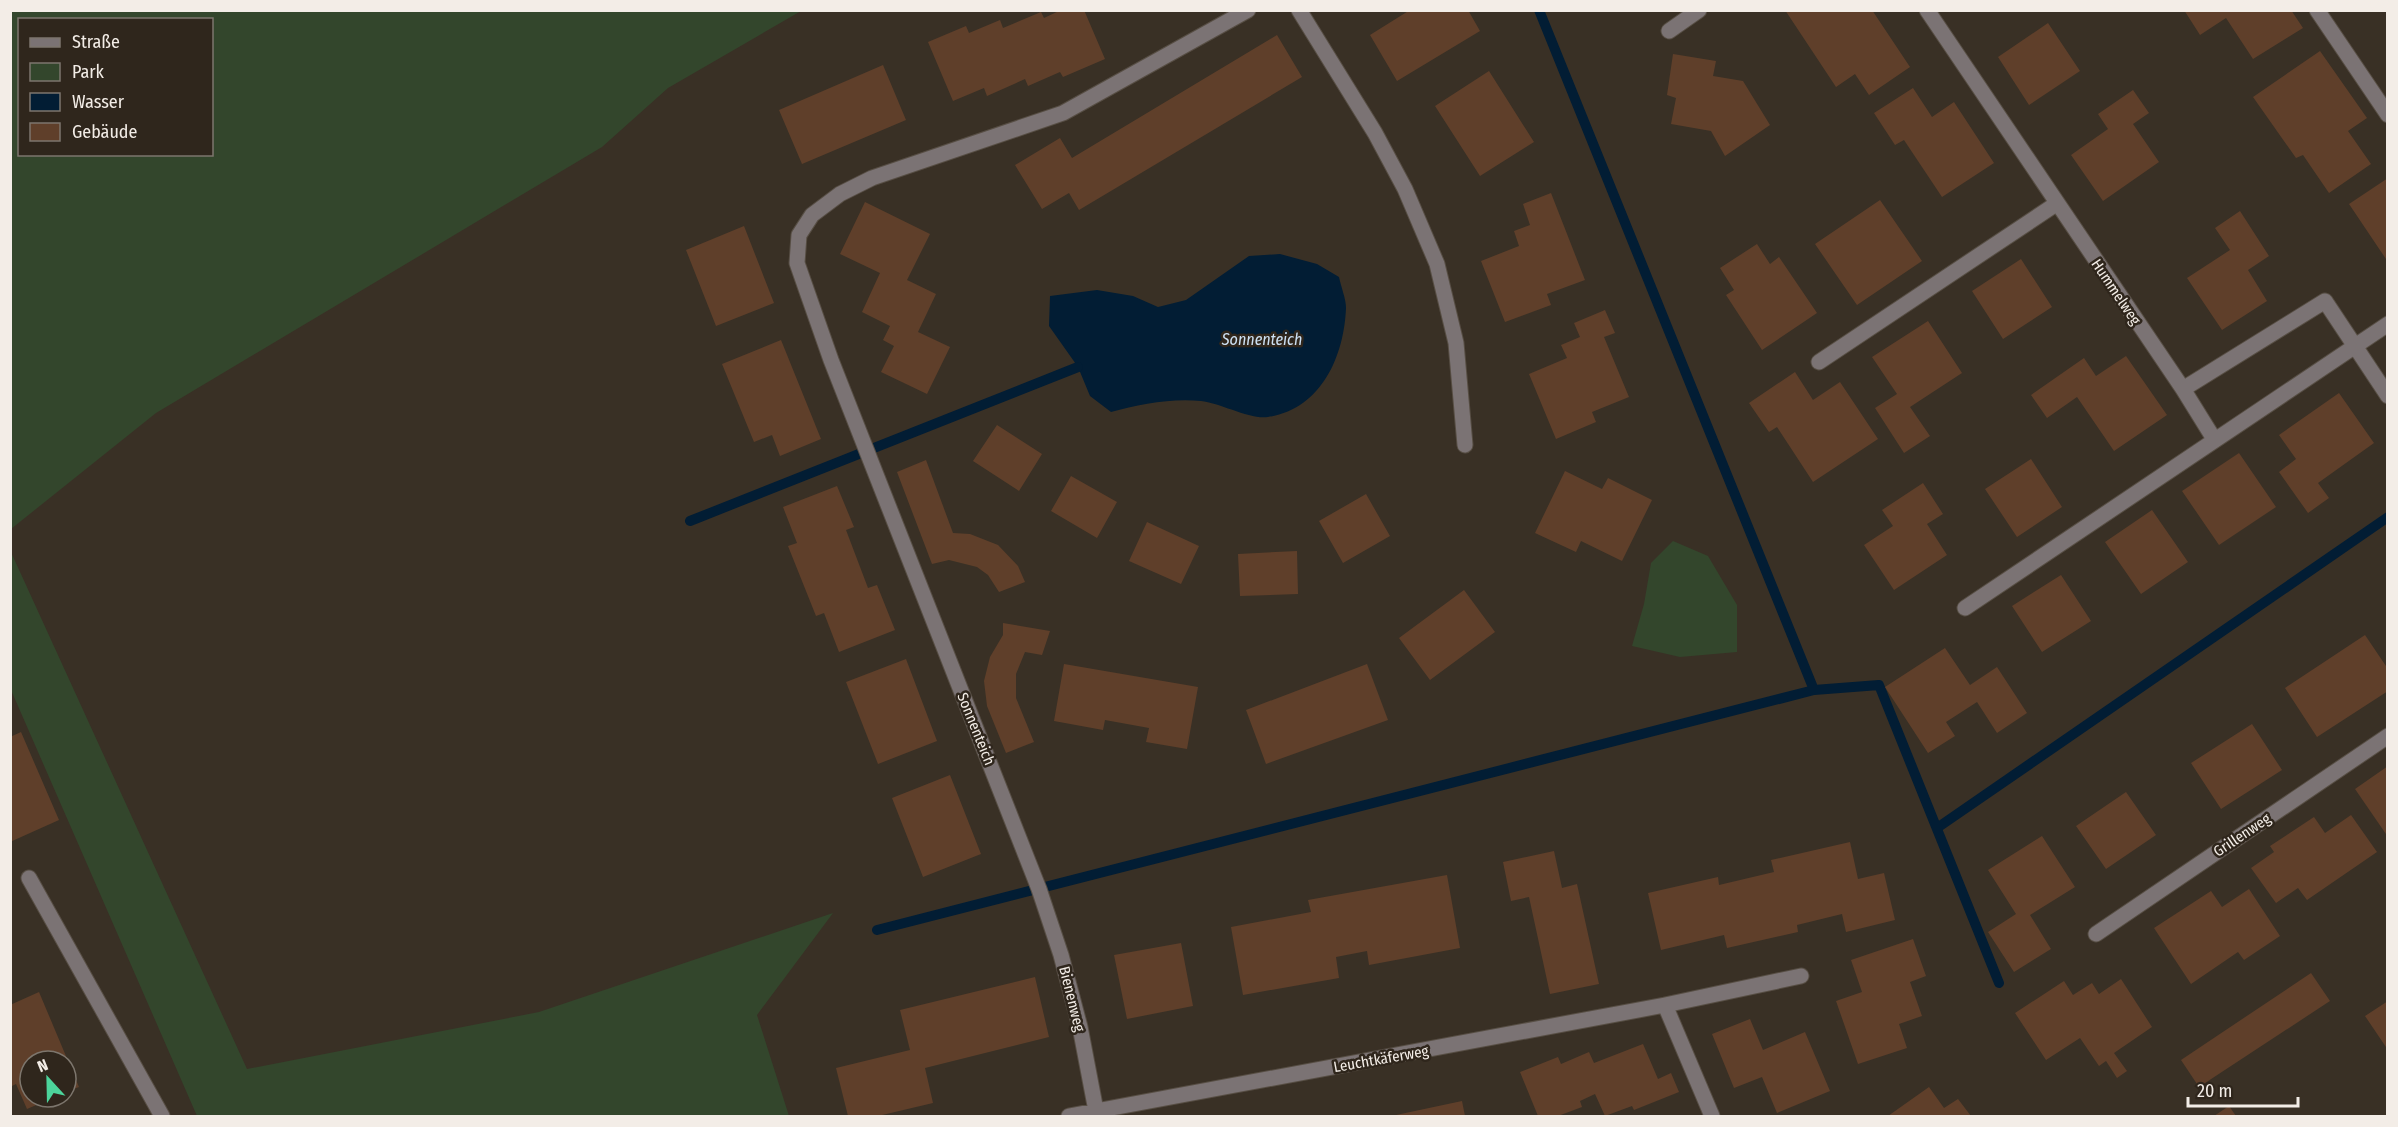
<svg xmlns="http://www.w3.org/2000/svg" width="2398" height="1127" viewBox="0 0 2398 1127" font-family="'Fira Sans Condensed',sans-serif">
	<style>
		.green { fill: #33462c; fill-rule: evenodd }
		.water { fill: #021d34 }
		.lines { fill: none; stroke-linecap: round; stroke-linejoin: round }
		.stream { stroke: #021d34; stroke-width: 10 }
		.building { fill: #5f3f2a }
		.minor-casing { stroke: #574e44; stroke-width: 17 }
		.minor { stroke: #7b7374; stroke-width: 15 }
		.labels { text-anchor: middle; stroke-width: 5; stroke-linejoin: round; paint-order: stroke }
		.street-label { font-size: 15px; fill: #f3ede7; stroke: #2f261c }
		.water-label { font-size: 16px; font-style: italic; fill: #cde1f4; stroke: #2f261c }
	</style>
	<rect width="100%" height="100%" fill="#393025"/>
	<path class="green" d="M10 11 11 10 801 11 668 88 602 147 156 413 11 529ZM20 20H212V154H20Z
		M1673 541 1708 556 1737 605V652L1680 657 1632 646 1644 604 1651 563Z
		M10 550 247 1069 539 1012 833 913 757 1015 789 1116H197L11 690Z"/>
	<path class="water" d="M1280 254 1317 264 1339 277C1341 287 1346 299 1346 308 1344 357 1321 409 1268 417 1251 420 1220 403 1201 401 1172 398 1139 404 1111 412L1090 396 1078 367 1049 326 1050 296 1097 290 1133 296 1158 307 1186 300 1249 256Z"/>
	<g class="lines">
		<path class="stream" d="M1539 10 1814 690
			M690 521 1078 367
			M1937 828 2388 517
			M877 930 1814 690 1879 685 1999 983"/>
	</g>
	<path class="building" d="M1061 10H1084L1105 59 1063 77 1060 72 1028 86 1025 79 987 96 984 88 953 101 928 42 966 26 969 33 1000 20 1003 28 1041 12 1044 18Z
		M1410 10H1468L1480 31 1397 81 1370 35Z
		M1785 10H1872L1910 67 1869 95 1855 74 1836 87Z
		M2184 10H2291L2303 28 2253 59 2226 18 2200 35Z
		M2048 23 2080 71 2029 105 1998 57Z
		M1277 35 1302 77 1079 210 1069 193 1042 209 1015 165 1060 138 1072 158Z
		M2320 51 2367 118 2348 131 2371 164 2329 193 2303 155 2296 158 2253 97Z
		M1673 54 1716 61 1713 76 1743 81 1770 125 1725 156 1711 131 1671 124 1676 98 1667 95Z
		M883 65 906 120 802 164 779 110Z
		M1489 71 1534 142 1480 176 1435 106Z
		M1913 88 1932 117 1954 102 1994 163 1942 197 1904 140 1895 145 1874 113Z
		M2133 90 2149 113 2133 124 2159 162 2103 201 2071 155 2108 129 2098 114Z
		M2388 178V262L2349 204Z
		M1551 193 1585 280 1547 294 1551 305 1505 322 1481 261 1519 246 1514 231 1530 225 1523 204Z
		M1880 200 1922 261 1857 305 1815 244Z
		M865 202 930 234 907 280 936 294 918 332 950 347 927 394 881 372 894 346 883 340 890 326 862 312 880 273 840 254Z
		M2240 211 2269 256 2248 270 2267 301 2222 330 2187 278 2230 250 2215 228Z
		M744 226 774 303 716 326 686 250Z
		M1757 244 1770 264 1779 257 1817 313 1762 350 1726 295 1734 290 1720 268Z
		M2021 259 2052 307 2003 339 1972 291Z
		M1605 310 1615 333 1604 337 1629 397 1592 412 1596 422 1556 439 1529 374 1567 358 1561 345 1580 337 1574 323Z
		M1928 321 1962 373 1910 407 1930 436 1904 453 1875 408 1897 394 1872 357Z
		M781 340 821 439 780 456 772 435 754 442 722 364Z
		M2126 356 2167 415 2114 451 2077 397 2047 418 2031 395 2084 358 2096 376Z
		M1795 372 1813 400 1840 382 1878 439 1813 482 1777 427 1769 432 1749 403Z
		M2339 393 2374 443 2318 483 2329 498 2308 513 2279 472 2296 459 2279 435Z
		M997 425 1042 454 1019 491 973 461Z
		M2239 453 2276 507 2219 545 2182 491Z
		M2031 459 2062 507 2017 537 1985 489Z
		M926 460 953 533 970 534 998 545 1018 566 1025 582 999 592 988 575 977 567 949 560 932 564 897 472Z
		M1565 471 1602 489 1608 478 1652 500 1622 561 1581 541 1576 552 1535 533Z
		M1071 476 1117 502 1097 538 1051 511Z
		M1923 483 1943 514 1927 524 1947 555 1894 590 1864 545 1893 526 1882 510Z
		M837 486 854 527 846 530 868 588 877 585 895 630 839 652 824 613 816 616 788 546 797 543 783 507Z
		M1366 494 1390 536 1343 563 1319 521Z
		M2152 510 2188 562 2141 594 2105 542Z
		M1147 522 1199 546 1181 584 1129 561Z
		M1297 551 1298 594 1240 596 1238 554Z
		M2061 575 2091 621 2042 652 2012 606Z
		M1464 590 1495 632 1430 680 1399 638Z
		M1003 623 1050 631 1042 655 1025 652 1016 674V698L1034 742 1006 753 987 706 984 681 990 657 1003 635Z
		M2365 635 2388 669V691L2317 737 2285 688Z
		M1945 648 1970 685 1997 667 2027 713 1997 733 1977 702 1946 722 1955 736 1928 753 1885 687Z
		M906 659 937 741 878 764 846 682Z
		M1064 664 1198 687 1187 749 1146 742 1149 728 1105 720 1103 730 1054 721Z
		M1367 664 1388 720 1266 764 1246 710Z
		M2252 724 2282 770 2221 809 2191 763Z
		M21 732 59 820 10 842V737Z
		M2388 766V837L2355 789Z
		M950 775 981 854 923 877 892 798Z
		M2126 792 2156 835 2106 869 2076 826Z
		M2351 815 2377 852 2307 900 2298 888 2276 903 2251 868 2274 852 2270 846 2314 817 2325 833Z
		M2042 836 2075 887 2030 915 2051 949 2014 972 1988 932 2016 914 1988 870Z
		M1850 842 1858 879 1884 873 1895 920 1846 932 1842 914 1797 925 1798 932 1727 948 1724 935 1661 950 1648 893 1718 877 1719 885 1774 872 1771 860Z
		M1554 851 1562 888 1577 884 1599 984 1550 994 1529 897 1511 901 1503 862Z
		M1447 875 1460 948 1369 965 1367 951 1336 957 1339 978 1243 995 1231 927 1311 912 1308 900Z
		M2249 889 2280 936 2244 960 2238 952 2191 984 2154 928 2211 891 2222 907Z
		M1913 939 1926 976 1910 982 1922 1016 1899 1024 1907 1048 1858 1064 1836 1001 1862 992 1851 960Z
		M1181 943 1193 1006 1127 1019 1114 955Z
		M2311 973 2330 1001 2199 1087 2181 1060Z
		M1035 977 1049 1037 925 1068 933 1103 878 1116H848L836 1068 910 1050 900 1010Z
		M2121 979 2152 1027 2114 1053 2127 1071 2117 1078 2106 1061 2099 1066 2080 1038 2046 1060 2015 1013 2064 981 2073 995 2092 983 2099 994Z
		M39 992 79 1087 66 1092V1061H30V1097H55L27 1109 16 1084 10 1087V1005Z
		M2388 1001V1050L2365 1016Z
		M1750 1019 1763 1050 1805 1032 1830 1091 1777 1113 1762 1077 1734 1088 1712 1034Z
		M1643 1044 1658 1079 1671 1073 1679 1092 1634 1110 1632 1106 1605 1116 1595 1094 1580 1101 1582 1107 1558 1116H1538L1520 1072 1558 1057 1561 1064 1589 1052 1594 1063Z
		M1929 1087 1944 1108 1958 1099 1971 1116H1888Z
		M1462 1101 1465 1116H1396V1115Z
		M2229 1106 2236 1116H2214Z"/>
	<g class="lines">
		<g class="minor-casing">
			<path id="minor" d="M1299 10 1375 133 1405 189 1437 264 1456 343 1465 445
				M1927 10 2183 389 2325 301 2388 396
				M2317 10 2388 115
				M1669 31 1699 10
				M1819 362 2056 204
				M2183 389 2214 439
				M1965 608 2388 324
				M29 878 162 1116
				M2096 934 2388 736
				M1665 1005 1801 976
				M1069 1116 1665 1005 1712 1116
				M1097 1116 1080 1027 1061 955 1039 889 831 360 797 263 799 235 812 215 840 194 872 178 1063 113 1248 10"/>
		</g>
		<use href="#minor" class="minor"/>
	</g>
	<g class="labels">
		<g class="street-label">
			<text transform="translate(2116 292) rotate(56)" y="5">Hummelweg</text>
			<text transform="translate(976 729) rotate(68)" y="5">Sonnenteich</text>
			<text transform="translate(2242 835) rotate(-34)" y="5">Grillenweg</text>
			<text transform="translate(1072 999) rotate(76)" y="5">Bienenweg</text>
			<text transform="translate(1381 1059) rotate(-10)" y="5">Leuchtkäferweg</text>
		</g>
		<g class="water-label">
			<text x="1262" y="345">Sonnenteich</text>
		</g>
	</g>
	<rect width="2398" height="1127" fill="none" stroke="#f3ede7" stroke-width="24"/>
	<rect x="18" y="18" width="195" height="138" fill="#2f261c" stroke="#7d766d" stroke-width="1.5"/>
	<rect x="30" y="38" width="30" height="9" fill="#7b7374" stroke="#7d766d" stroke-width="1.5"/>
	<text x="72" y="48" font-size="18" fill="#f3ede7">Straße</text>
	<rect x="30" y="63" width="30" height="18" fill="#33462c" stroke="#7d766d" stroke-width="1.5"/>
	<text x="72" y="78" font-size="18" fill="#f3ede7">Park</text>
	<rect x="30" y="93" width="30" height="18" fill="#021d34" stroke="#7d766d" stroke-width="1.5"/>
	<text x="72" y="108" font-size="18" fill="#f3ede7">Wasser</text>
	<rect x="30" y="123" width="30" height="18" fill="#5f3f2a" stroke="#7d766d" stroke-width="1.5"/>
	<text x="72" y="138" font-size="18" fill="#f3ede7">Gebäude</text>
	<g transform="translate(48 1079) rotate(338)"><circle r="28" fill="#2f261c" stroke="#7d766d" stroke-width="1.5"/>
	<path d="M0-4.5L10 22L0 15L-10 22Z" fill="#4cd49b"/>
	<text y="-9" font-size="16" font-weight="bold" text-anchor="middle" fill="#f3ede7">N</text>
	</g>
	<path d="M2188 1097v9h110v-9" fill="none" stroke="#f3ede7" stroke-width="3"/>
	<text x="2197" y="1097" font-size="18" fill="#f3ede7" stroke="#2f261c" stroke-width="4.5" paint-order="stroke">20 m</text>
</svg>
